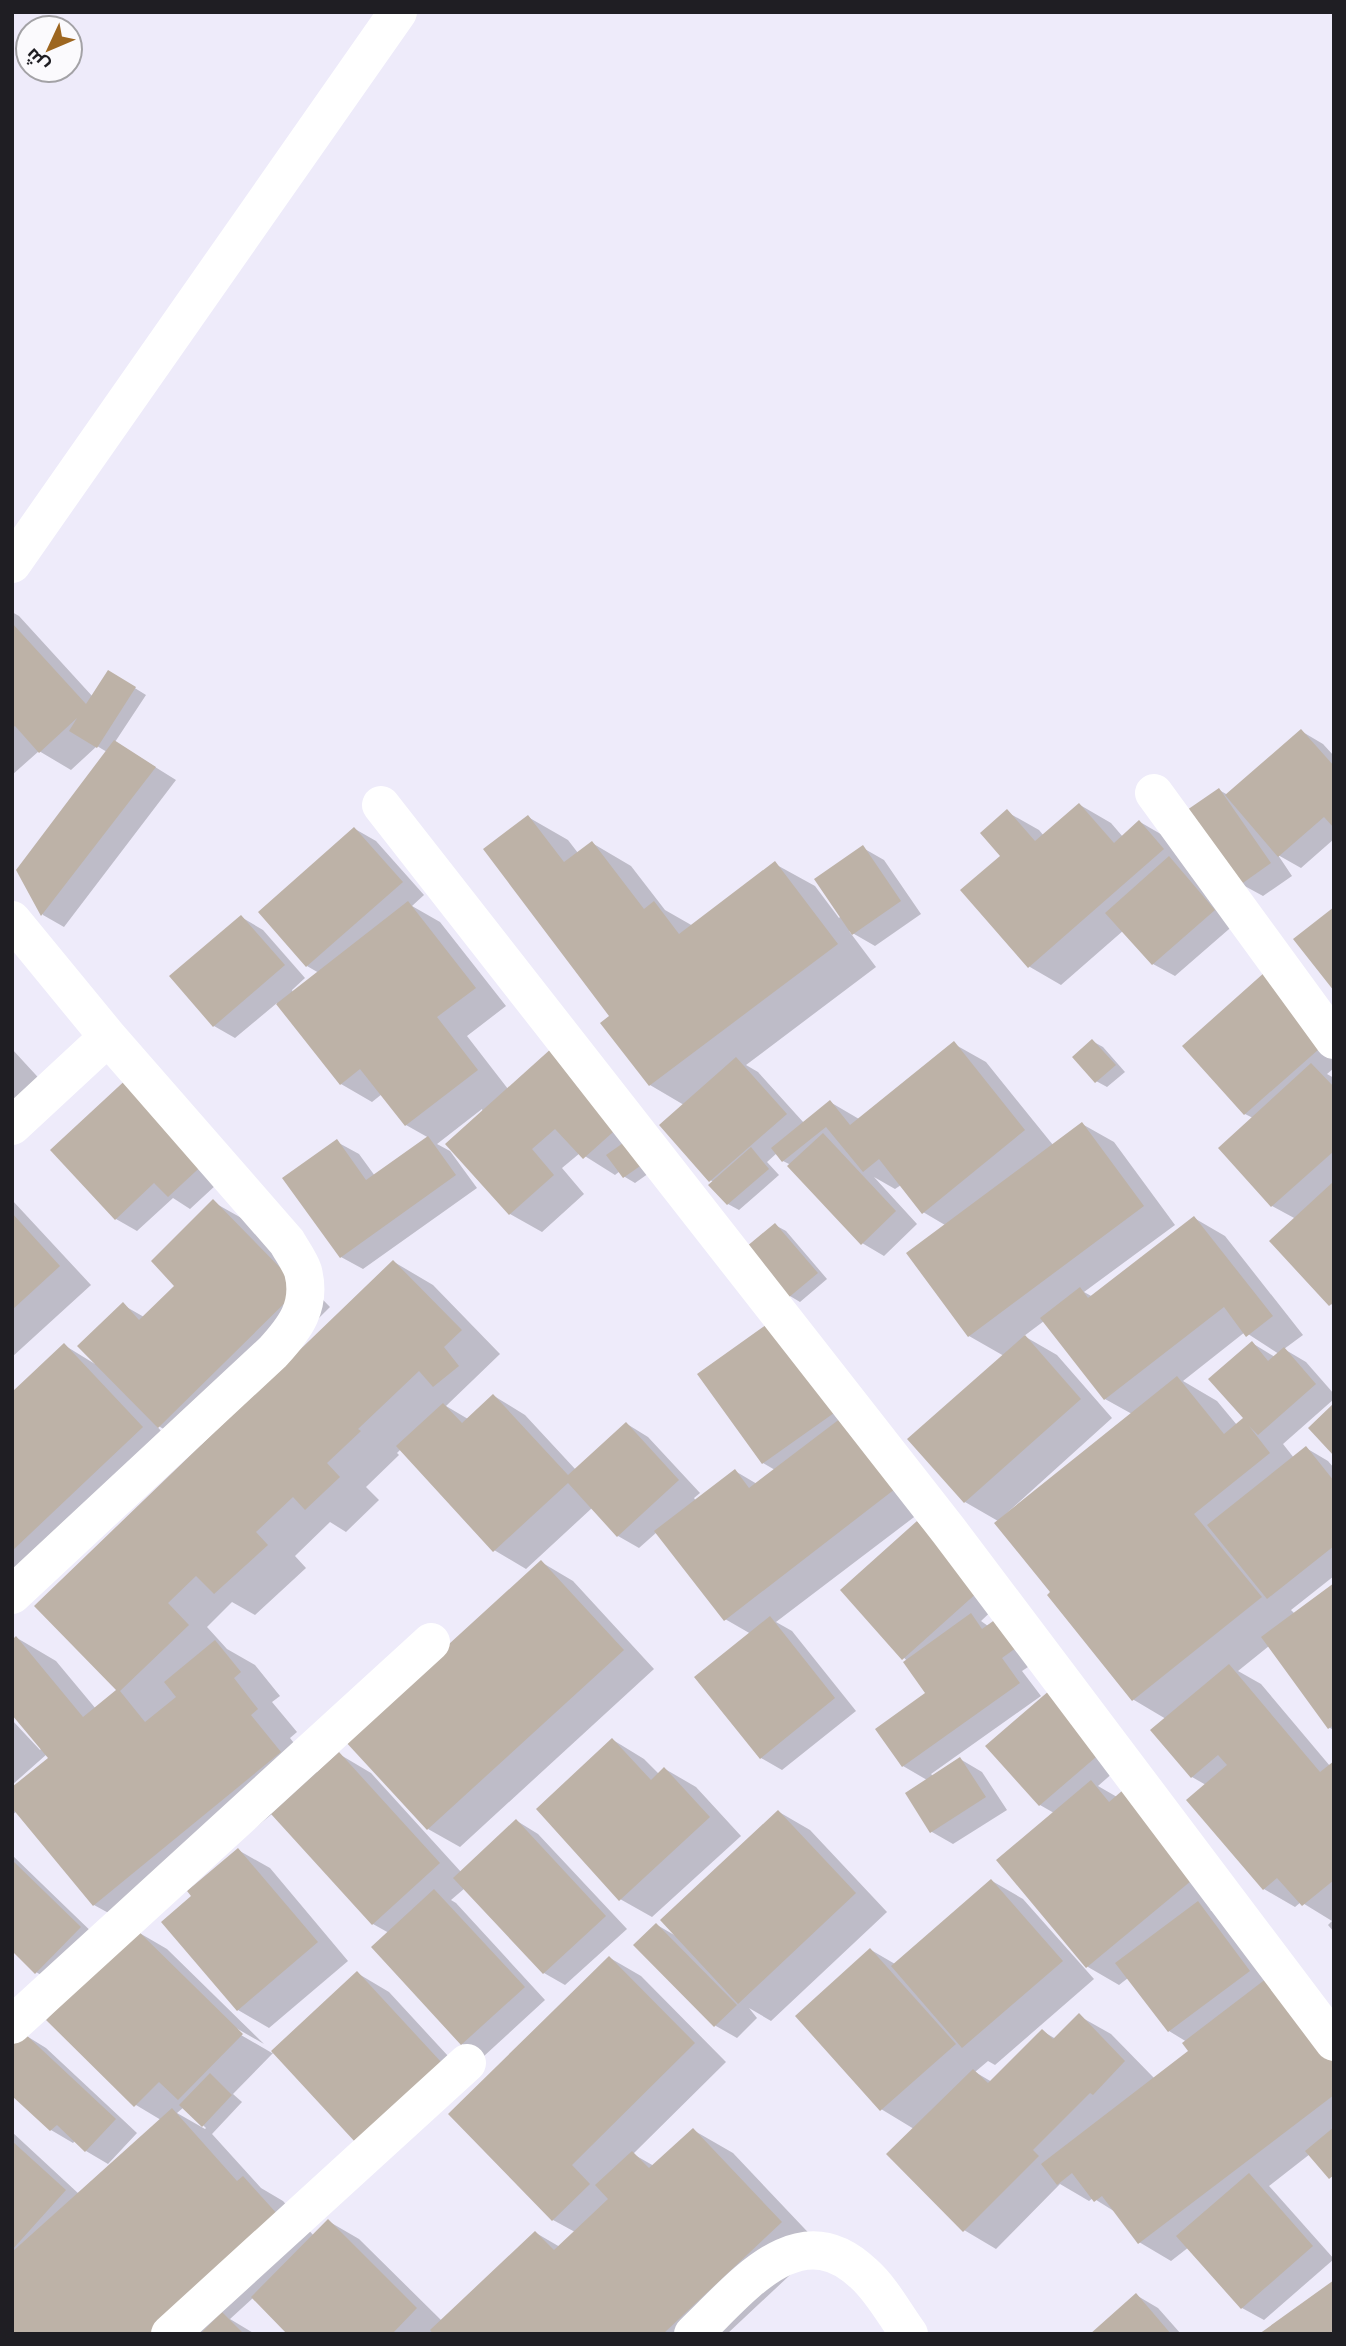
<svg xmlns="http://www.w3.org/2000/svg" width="1346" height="2346" viewBox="0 0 1346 2346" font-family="'DM Sans',Cairo,sans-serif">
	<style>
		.shadow { fill: #0003; fill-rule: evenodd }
		.building { fill: #bdb2a7 }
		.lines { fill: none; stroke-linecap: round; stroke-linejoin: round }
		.street { stroke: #fff; stroke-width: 38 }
	</style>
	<rect width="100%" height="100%" fill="#eeebfa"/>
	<path class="shadow" d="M12 612 19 616 93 697 109 672 146 695 115 742 176 780 64 927 43 915 18 870 107 752 97 746 71 770 39 751 12 775Z
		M1301 731 1323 744 1334 756V839L1301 868 1278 855 1292 876 1263 896 1241 884 1219 790 1228 795Z
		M1080 805 1111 823 1123 837 1140 822 1171 840 1236 923 1175 976 1153 964 1124 930 1061 985 1030 967 963 890 1002 856 1007 812 1039 830 1044 836Z
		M528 817 568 840 578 853 592 843 631 866 665 910 693 926 775 864 815 886 839 918 841 916 863 848 884 860 921 914 875 946 849 931 876 967 746 1065 758 1072 804 1123 830 1102 859 1119 954 1044 986 1062 1053 1145 1082 1124 1114 1142 1175 1225 1084 1292 1093 1297 1194 1218 1225 1236 1303 1335 1284 1349 1306 1362 1334 1394V1399L1283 1444 1294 1458 1306 1448 1328 1461 1334 1468V1576L1291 1610 1295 1614 1334 1585V1730L1330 1728 1269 1646 1238 1671 1261 1684 1330 1766 1334 1763V1932L1328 1925 1332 1921 1301 1902 1295 1907 1264 1889 1206 1785 1192 1777 1166 1719 1134 1700 1049 1596 1132 1414 1105 1399 1044 1321 1024 1336 1057 1355 1112 1418 998 1521 965 1502 1004 1356 969 1336 945 1225 923 1212 901 1185 895 1189 874 1177 917 1224 884 1256 862 1243 791 1165 783 1161 777 1153 767 1162 779 1175 739 1210 728 1204 711 1185 714 1182 710 1180 684 1105 650 1085 611 1017ZM1245 1332 1279 1354 1275 1357 1252 1343 1250 1424 1237 1425 1217 1401 1183 1381Z
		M355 829 376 841 424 895 412 906 440 922 506 1006 467 1036 508 1089 553 1049 652 1171 635 1183 625 1177 620 1171 615 1175 580 1153 562 1168 584 1194 542 1232 510 1214 482 1109 437 1144 450 1151 477 1188 363 1269 341 1257 337 1142 359 1154 375 1176 429 1138 406 1125 382 1094 372 1102 341 1084 277 1003 235 1038 214 1026 241 917 263 930 305 978 292 990 293 993 319 973 307 966Z
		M1334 1040V1068L1327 1074 1334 1078V1307L1272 1242 1296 1219 1272 1206 1220 1148 1253 1118 1245 1114 1185 1046Z
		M1092 1041 1103 1047 1125 1072 1107 1087 1096 1081Z
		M12 1049 58 1099 12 1141Z
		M52 1150 230 1172 190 1209 173 1198 137 1231 116 1219Z
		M12 1200 91 1285 12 1357Z
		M213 1202 245 1220 330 1307 191 1445 155 1424 174 1446 12 1596V1395L64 1345 95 1364 123 1305 144 1317 177 1286Z
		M775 1225 786 1231 827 1279 800 1302 790 1296Z
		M394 1262 433 1285 500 1354 446 1406 468 1419 494 1396 525 1415 576 1470 627 1424 648 1437 700 1493 694 1498 696 1501 735 1471 757 1484 775 1470 763 1463 770 1324 926 1508 776 1622 792 1631 856 1711 782 1770 761 1758 751 1634 725 1619 657 1532 639 1548 618 1536 592 1508 526 1569 494 1550 401 1449 397 1453 399 1455 366 1487 379 1500 346 1532 330 1522 295 1556 306 1568 255 1615 232 1602 207 1627 227 1649 255 1665 280 1696 272 1702 297 1732 290 1738 318 1774 339 1754 371 1773 461 1872 517 1821 538 1834 627 1929 565 1985 544 1973 465 1888 451 1900 456 1903 545 2000 484 2056 462 2044 389 1933 373 1924 272 1814 134 1927 94 1905 17 1811 12 1815V1789L50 1758 47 1754 12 1785V1720L40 1750 42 1748 17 1638 56 1661 96 1709 118 1690 37 1606Z
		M917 1523 999 1604 981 1621 1037 1661 1022 1671 1041 1696 931 1774 933 1776 960 1759 982 1772 1007 1810 953 1844 932 1832 927 1780 903 1766 927 1694 907 1661 842 1590Z
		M541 1562 573 1581 654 1669 460 1847 428 1829Z
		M1050 1692 1123 1764 1098 1786 1117 1797 1234 1890 1210 1910 1220 1915 1334 2036V2179L1310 2154 1269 2186 1334 2259 1264 2320 1242 2308 1189 2247 1171 2261 1139 2242 1117 2213 1093 2198 1089 2201 1060 2184 996 2249 964 2230 914 2129 881 2109 871 1950 895 1964 992 1881 1023 1899 1094 1979 995 2065 988 2061 975 2072 992 2082 1042 2031 1056 2039 1079 2016 1111 2034 1155 2079 1191 2052 1187 2042 1169 2031 1128 1978 1119 1985 1088 1967 998 1860 1054 1813 1040 1805Z
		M613 1740 644 1759 659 1774 665 1769 696 1787 741 1836 652 1917 620 1899Z
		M779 1812 810 1830 887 1912 771 2021 749 2008 757 2018 737 2038 716 2026 636 1945 657 1925 676 1936Z
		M238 1850 270 1868 348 1961 269 2028 238 2010 194 1896Z
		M12 1855 101 1941 58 1985 36 1972 12 1949Z
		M136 1931 167 1949 264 2044 236 2028 234 2031 272 2053 357 1973 389 1992 472 2082 274 2052 233 2094 242 2102 212 2134 261 2188 283 2201 314 2236 328 2221 359 2239 442 2321 536 2233 560 2247 575 2232 553 2220 610 1958 641 1976 726 2062 633 2154 654 2166 693 2130 733 2153 821 2246 727 2334H290L253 2298 230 2319 255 2334H12V2132L79 2194 161 2120 136 2105 48 2020ZM184 2107 206 2128 205 2129 177 2113Z
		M25 2035 46 2048 137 2133 108 2164 86 2151 75 2141 73 2143 51 2130 12 2093Z
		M1136 2295 1158 2308 1181 2334H1092Z"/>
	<path class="building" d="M12 623 86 704 108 670 136 687 97 748 69 731 77 718 39 753 15 726 12 728Z
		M1301 729 1334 766V828L1324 817 1278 857 1225 795Z
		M114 740 156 767 41 916 16 870Z
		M1219 788 1271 863 1240 885 1187 810Z
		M1079 803 1114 843 1139 820 1164 849 1028 968 960 890 1000 856 980 833 1007 809 1035 841Z
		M528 815 564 862 592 841 644 909 654 901 679 934 775 861 838 944 649 1086 600 1023 609 1016 483 849Z
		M354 827 403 882 306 967 258 912Z
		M863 845 901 901 852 935 814 879Z
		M1169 856 1215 910 1152 965 1105 913Z
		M408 901 476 988 437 1017 478 1070 405 1126 360 1069 340 1085 276 1004Z
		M1334 907V991L1293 939Z
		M241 915 285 965 213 1027 169 976Z
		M1265 972 1327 1042 1244 1115 1182 1046Z
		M1092 1039 1116 1065 1095 1083 1072 1057Z
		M954 1041 1025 1130 922 1214 879 1159 863 1172 826 1127 782 1162 771 1148 830 1100 850 1125Z
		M553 1047 622 1124 583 1159 555 1129 532 1149 554 1175 509 1215 445 1144Z
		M736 1057 787 1114 709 1182 659 1125Z
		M1311 1063 1334 1087V1151L1271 1207 1218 1148Z
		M131 1075 209 1159 168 1197 154 1183 115 1220 50 1150Z
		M1082 1122 1144 1206 968 1337 906 1253Z
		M823 1133 896 1211 861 1245 787 1166Z
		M428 1136 456 1175 340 1258 282 1178 337 1139 366 1180Z
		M626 1141 643 1164 623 1178 606 1155Z
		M751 1147 769 1169 727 1205 708 1185Z
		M1334 1181V1302L1329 1306 1269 1241Z
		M213 1199 300 1288 158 1428 77 1346 123 1302 139 1320 174 1286 151 1261Z
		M12 1213 60 1266 12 1310Z
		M1194 1216 1273 1316 1246 1337 1224 1307 1104 1400 1040 1318 1080 1287 1088 1298Z
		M775 1223 818 1273 788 1298 746 1247Z
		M393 1260 462 1330 444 1347 459 1366 433 1387 419 1371 358 1429 361 1431 327 1463 340 1477 305 1510 293 1497 256 1532 268 1545 214 1594 196 1576 168 1603 189 1625 120 1691 145 1722 176 1697 164 1682 215 1640 241 1672 234 1678 258 1709 251 1715 281 1752 93 1906 12 1808V1787L48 1758 12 1715V1640L16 1636 83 1717 116 1690 34 1606Z
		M770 1322 834 1413 762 1464 697 1374Z
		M1025 1335 1081 1399 964 1503 907 1439Z
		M1252 1341 1268 1361 1284 1347 1316 1384 1258 1435 1249 1426 1270 1453 1194 1514 1262 1597 1132 1701 1047 1595 1050 1592 994 1523 1177 1376 1224 1434 1243 1418 1208 1379Z
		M64 1343 143 1427 12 1551V1392Z
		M493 1394 568 1475 626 1422 679 1480 617 1537 568 1483 493 1552 396 1446 443 1403 462 1423Z
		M1334 1403V1456L1308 1428Z
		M841 1418 895 1489 724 1621 654 1531 735 1469 749 1488Z
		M1306 1446 1334 1481V1546L1267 1599 1207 1525Z
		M917 1521 979 1591 902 1660 840 1590Z
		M541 1560 624 1650 427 1830 344 1740Z
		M1334 1583V1725L1328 1729 1261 1637Z
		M971 1613 982 1629 996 1619 1016 1648 1002 1658 1020 1683 902 1767 875 1729 925 1693 903 1662Z
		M770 1616 835 1698 760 1759 694 1677Z
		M1229 1664 1320 1772 1334 1761V1880L1302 1906 1277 1878 1263 1890 1186 1800 1227 1765 1218 1755 1191 1778 1150 1730Z
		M1050 1690 1103 1751 1039 1806 985 1746Z
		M612 1738 651 1780 664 1767 710 1817 619 1901 536 1809Z
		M339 1752 440 1863 372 1925 271 1814Z
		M960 1757 986 1797 930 1833 905 1793Z
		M1091 1780 1109 1802 1130 1784 1203 1871 1086 1968 996 1860Z
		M778 1810 856 1893 738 2004 660 1920Z
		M516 1819 606 1916 543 1974 453 1878Z
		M238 1848 318 1942 237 2011 161 1922 191 1896 187 1891Z
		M12 1860 81 1927 35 1974 12 1951Z
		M991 1879 1063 1961 962 2048 891 1966Z
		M434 1889 525 1987 461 2045 371 1947Z
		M1198 1901 1250 1971 1168 2032 1115 1963Z
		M656 1923 737 2005 714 2027 633 1945Z
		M135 1928 243 2034 178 2100 159 2082 134 2107 46 2020Z
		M870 1948 956 2044 880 2111 795 2016Z
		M609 1956 695 2043 572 2165 590 2184 552 2221 448 2114Z
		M357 1971 442 2063 356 2143 271 2051Z
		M1271 1975 1334 2058V2095L1138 2244 1102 2196 1094 2202 1072 2173 1057 2185 1041 2164 1188 2051 1182 2043Z
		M1079 2013 1125 2061 1093 2095 1090 2093 1033 2150 1039 2156 963 2232 886 2154 973 2069 988 2083 1042 2029 1053 2039Z
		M24 2033 116 2119 85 2152 57 2125 50 2131 12 2096V2046Z
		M210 2073 232 2095 202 2127 179 2105Z
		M172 2108 237 2181 243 2176 279 2216 149 2334H12V2252Z
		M1334 2127V2175L1329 2179 1305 2151Z
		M693 2128 782 2222 663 2334H433L430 2330 535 2231 554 2250 608 2199 595 2185 632 2151 649 2168Z
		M12 2141 66 2190 12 2250Z
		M1249 2173 1313 2246 1241 2309 1176 2236Z
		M328 2219 417 2308 392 2334H287L251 2297Z
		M1334 2280V2334H1259Z
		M1136 2293 1171 2334H1090Z
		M222 2312 244 2334H200Z"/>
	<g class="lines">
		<path class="street" d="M12 564 398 12
			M1154 793 1334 1040
			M381 805 949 1531 1334 2042
			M12 920 108 1037 287 1242C292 1251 300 1262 303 1271 312 1306 295 1328 273 1352L12 1595
			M12 1126 108 1037
			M12 2025 431 1642
			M170 2334 467 2063
			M693 2334C741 2289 798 2211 864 2274 882 2290 895 2315 909 2334"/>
	</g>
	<rect width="1346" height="2346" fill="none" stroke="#1f1e23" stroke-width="28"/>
	<g transform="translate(49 49) rotate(226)"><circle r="33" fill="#fbfafd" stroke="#a3a2a6" stroke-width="2"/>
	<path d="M0-5L12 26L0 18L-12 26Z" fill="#9d6620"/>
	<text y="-10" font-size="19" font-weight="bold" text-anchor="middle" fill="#1f1e23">ش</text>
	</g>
</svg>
